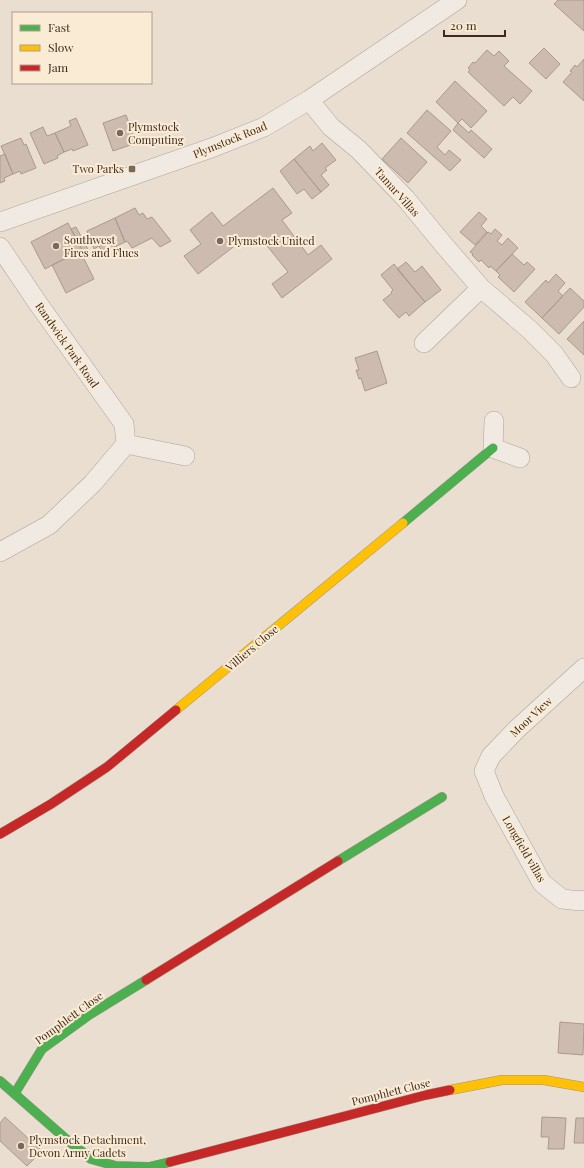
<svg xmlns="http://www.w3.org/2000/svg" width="584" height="1168" viewBox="0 0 584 1168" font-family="'Playfair Display',serif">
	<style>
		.building { fill: #cdbbaf; stroke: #aa998d }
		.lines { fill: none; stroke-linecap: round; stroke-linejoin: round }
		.street-casing { stroke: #aea397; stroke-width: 20 }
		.fast-casing { stroke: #9e9288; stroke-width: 10 }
		.slow-casing { stroke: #9e9288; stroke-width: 10 }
		.jam-casing { stroke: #9e9288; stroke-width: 10 }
		.street { stroke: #f0eae2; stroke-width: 19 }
		.fast { stroke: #4caf50; stroke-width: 9 }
		.slow { stroke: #ffc107; stroke-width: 9 }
		.jam { stroke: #c62828; stroke-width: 9 }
		.poi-dot { fill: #7a695b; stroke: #faebd5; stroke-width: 1.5 }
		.labels { text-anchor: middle; stroke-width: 4; stroke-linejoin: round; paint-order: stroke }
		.poi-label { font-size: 11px; fill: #3f2a1d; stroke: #faebd5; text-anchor: start }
		.street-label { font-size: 11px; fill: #3f2a1d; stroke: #faebd5 }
	</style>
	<rect width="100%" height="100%" fill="#e9decf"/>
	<path class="building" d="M558 0H584V31L554 4Z
		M544 48 560 64 546 79 529 63Z
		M487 50 494 56 499 51 509 61 504 66 532 91 520 104 513 97 504 106 468 72 470 70 468 68 473 62 475 63Z
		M584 59V101L563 82 572 72 570 71 575 65 577 67Z
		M455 81 487 111 471 128 462 119 458 123 436 102Z
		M427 110 451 131 437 147 445 155 449 150 461 160 450 171 407 133Z
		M126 115 136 143 113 151 103 123Z
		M76 118 88 145 73 151 72 149 64 152 55 133 71 126 69 121Z
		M458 123 469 133 471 130 492 149 484 158 453 130Z
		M43 127 47 136 55 133 64 152 57 156 58 158 44 164 30 133Z
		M21 138 24 145 26 144 36 168 21 174 20 171 13 174 1 146Z
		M401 138 427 162 408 183 382 159Z
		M322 143 336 160 325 168 327 170 321 175 329 185 321 192 294 159 310 146 313 151Z
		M5 154 13 174 4 178 5 181 0 183V156Z
		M294 159 321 192 312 199 304 189 297 194 280 171Z
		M273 188 292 213 282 220 308 255 321 245 332 259 282 298 272 284 288 272 260 237 250 245 245 238 198 274 184 256 201 244 190 230 212 212 223 226Z
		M135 208 139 215 143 213 147 219 152 217 171 241 160 247 152 238 132 248 127 241 125 242 115 218Z
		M479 212 487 219 481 226 487 232 475 245 460 232Z
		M115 218 125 242 103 253 99 246 94 249 87 231Z
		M68 223 82 250 45 269 31 242Z
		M76 227 90 253 83 257 94 279 66 293 52 265 82 250 71 229Z
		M495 229 502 235 497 241 502 245 508 238 518 248 496 271 490 266 489 268 481 260 479 262 472 255 473 254 470 252 488 232 491 234Z
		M512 254 524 265 527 262 535 269 514 292 498 277 500 275 496 271Z
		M406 262 415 272 422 266 441 290 425 302 397 269Z
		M394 264 425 302 409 316 406 312 399 318 383 300 392 293 391 292 393 290 381 275Z
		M556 274 565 283 558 291 563 296 542 318 525 302 546 280 548 283Z
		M570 288 584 301V307L559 334 542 318Z
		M584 321V355L567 339Z
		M377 351 387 383 365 391 361 378 359 379 356 370H359L355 358Z
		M560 1022 584 1024 583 1055 558 1053Z
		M5 1117 42 1151 27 1166 0 1141V1123Z
		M542 1117 566 1118 564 1149H548L549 1137H541Z
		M576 1118H584V1143H574Z"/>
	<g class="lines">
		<g class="street-casing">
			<path id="street" d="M309 100 331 127 359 150 406 199 443 244 481 288 530 330 554 354 571 378
				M0 222 214 147 264 127 309 100 457 0
				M0 247 37 302 124 424 126 444 93 483 49 525 0 552
				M424 343 481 288
				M494 421 493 448 520 458
				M126 444 185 456
				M584 668 517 729 491 756 484 771 494 796 542 883 562 899 581 901 584 900"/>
		</g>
		<g class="fast-casing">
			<path id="fast" d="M403 523 493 448
				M338 861 442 797
				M0 1081 66 1139 91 1159 116 1166 149 1167 170 1162
				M15 1093 42 1049 89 1015 146 980"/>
		</g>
		<g class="slow-casing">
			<path id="slow" d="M176 710 403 523
				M450 1090 502 1080H544L584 1087"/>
		</g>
		<g class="jam-casing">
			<path id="jam" d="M0 834 51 804 107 767 176 710
				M146 980 338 861
				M170 1162 426 1095 450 1090"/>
		</g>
		<use href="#street" class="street"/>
		<use href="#fast" class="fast"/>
		<use href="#slow" class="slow"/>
		<use href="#jam" class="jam"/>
	</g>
	<g class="poi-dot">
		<circle cx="120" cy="133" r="4"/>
		<rect x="128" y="165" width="8" height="8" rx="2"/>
		<circle cx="220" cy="241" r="4"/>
		<circle cx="56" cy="246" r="4"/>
		<circle cx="21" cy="1146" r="4"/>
	</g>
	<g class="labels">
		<g class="poi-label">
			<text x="128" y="131">Plymstock<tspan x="128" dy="13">Computing</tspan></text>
			<text x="124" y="173" text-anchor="end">Two Parks</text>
			<text x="64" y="244">Southwest<tspan x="64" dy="13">Fires and Flues</tspan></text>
			<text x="228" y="245">Plymstock United</text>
			<text x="29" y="1144">Plymstock Detachment,<tspan x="29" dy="13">Devon Army Cadets</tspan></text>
		</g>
		<g class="street-label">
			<text transform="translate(230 140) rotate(-22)" y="4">Plymstock Road</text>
			<text transform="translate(397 192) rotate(48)" y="4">Tamar Villas</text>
			<text transform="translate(67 345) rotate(55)" y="4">Randwick Park Road</text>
			<text transform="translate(252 648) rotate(-40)" y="4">Villiers Close</text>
			<text transform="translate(531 717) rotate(-43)" y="4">Moor View</text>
			<text transform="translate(524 849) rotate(60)" y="4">Longfield villas</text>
			<text transform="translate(69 1018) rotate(-36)" y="4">Pomphlett Close</text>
			<text transform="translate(391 1092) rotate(-14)" y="4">Pomphlett Close</text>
		</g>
	</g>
	<rect x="12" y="12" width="140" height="72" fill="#faebd5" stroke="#af9e8b"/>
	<rect x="20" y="25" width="20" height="6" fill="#4caf50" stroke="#af9e8b"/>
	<text x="48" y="32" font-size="12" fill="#3f2a1d">Fast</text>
	<rect x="20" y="45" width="20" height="6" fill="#ffc107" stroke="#af9e8b"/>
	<text x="48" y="52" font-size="12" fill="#3f2a1d">Slow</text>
	<rect x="20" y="65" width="20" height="6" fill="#c62828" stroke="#af9e8b"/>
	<text x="48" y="72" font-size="12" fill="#3f2a1d">Jam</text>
	<path d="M444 30v6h61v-6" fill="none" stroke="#3f2a1d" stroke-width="2"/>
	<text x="450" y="30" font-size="12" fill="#3f2a1d" stroke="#faebd5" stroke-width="3" paint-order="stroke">20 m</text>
</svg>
